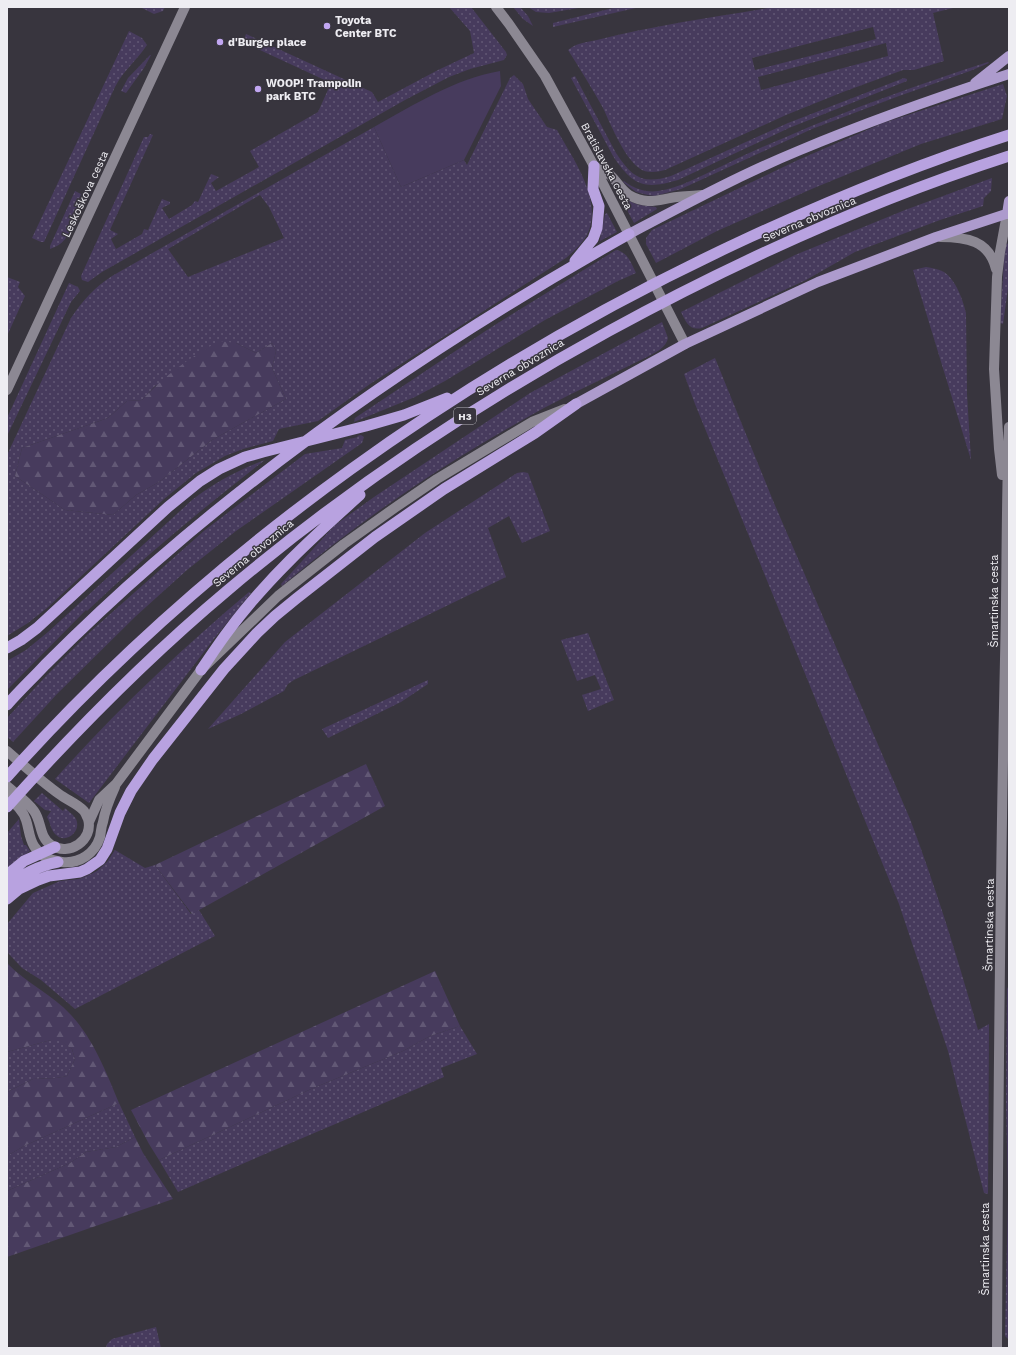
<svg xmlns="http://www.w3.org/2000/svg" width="1016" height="1355" viewBox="0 0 1016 1355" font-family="'Work Sans',sans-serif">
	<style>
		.grass { fill: url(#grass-dots); fill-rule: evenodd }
		.forest { fill: url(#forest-firs) }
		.garden { fill: #473b5d }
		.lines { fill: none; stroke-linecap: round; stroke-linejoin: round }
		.tertiary { stroke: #8c8893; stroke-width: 10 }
		.secondary { stroke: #8c8893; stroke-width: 10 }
		.primary { stroke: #ad9bcd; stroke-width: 10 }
		.trunk { stroke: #b8a2e0; stroke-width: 11 }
		.poi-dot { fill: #c2a7f2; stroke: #38353e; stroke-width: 1.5 }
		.labels { text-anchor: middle; stroke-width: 3; stroke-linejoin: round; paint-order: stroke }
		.shield { fill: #38353e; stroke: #b7b6bc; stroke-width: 1 }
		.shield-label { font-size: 10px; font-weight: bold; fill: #eeedf2 }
		.poi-label { font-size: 11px; font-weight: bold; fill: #eeedf2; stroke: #38353e; text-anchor: start }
		.street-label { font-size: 11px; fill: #eeedf2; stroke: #38353e }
	</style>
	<defs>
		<pattern id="grass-dots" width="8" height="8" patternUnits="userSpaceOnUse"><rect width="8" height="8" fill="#473b5d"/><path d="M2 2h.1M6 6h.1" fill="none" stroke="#625875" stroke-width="1.8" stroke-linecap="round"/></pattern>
		<pattern id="forest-firs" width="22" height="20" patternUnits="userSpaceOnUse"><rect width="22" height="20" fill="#473b5d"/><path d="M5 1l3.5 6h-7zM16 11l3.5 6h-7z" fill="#625875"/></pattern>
	</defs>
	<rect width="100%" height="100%" fill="#38353e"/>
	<path class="grass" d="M140 7H165L163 11 154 14Z
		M449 7H471L506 52 507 55 504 60 470 69 449 77 405 100 102 272 88 282 82 280 81 276 144 137H148L150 134 153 135 110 230 118 234 111 239 116 249 142 234 144 229 148 230 162 199 170 202V204L162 208 169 219 192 205 195 201 198 202 211 174 219 177 211 183 216 191 259 167 250 151 318 112 331 83 243 42 246 34 372 92 378 102 438 70 474 53 470 31Z
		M513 7H520L528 16 533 26 523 19Z
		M528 7H584L549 13 536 12Z
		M617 7H640L553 27V23Z
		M774 7H957L933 13 944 61 914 70H903L843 92 786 115 665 170C656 172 647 174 639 168 624 157 611 125 603 108 592 88 580 69 568 50 576 43 587 42 597 40 655 25 715 17 774 7ZM873 27 876 39 755 70 752 58ZM886 43 888 56 761 90 758 77Z
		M129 31 142 38 147 45C137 60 123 71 115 87L44 242H41L32 238Z
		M150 55H151L144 68 126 93 121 91 128 78Z
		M988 62 989 63 970 71 899 96 812 129 681 189 655 196 648 195 636 192 623 182 624 181C633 188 646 193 658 191 680 188 700 176 720 167 742 156 764 146 786 137 852 108 920 84 988 62Z
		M514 75 523 84 528 99 547 127 557 130C573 159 604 201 587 235 582 244 574 251 566 258L370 384 318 421 279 429 273 441 243 449 225 456 196 473 164 499 47 608 28 623 7 636V455L71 318C83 300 94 288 112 276L374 127 401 187 464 160 467 165 510 78ZM260 195 269 207 284 238 188 277 168 249ZM236 343 256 353 272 343 276 351 272 368 286 399 212 440 159 482 136 495 113 515 65 510 15 476 22 448 108 418 127 401 142 400 155 386Z
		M575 76 616 153C632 177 642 185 671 176L788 123 904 78 907 79V81L789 128 678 180C644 190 633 186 613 156L571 78Z
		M1003 84 1007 96 1002 119 921 144 814 188 717 231 656 263 646 244V238L652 230 798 160 883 123Z
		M992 178 991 191 984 198 983 206 940 220 855 252 806 280 702 328C689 331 686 322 681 312L795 255 905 210Z
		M75 191 81 194C72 214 76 241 50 249V246Z
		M624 199 639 205 656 207 657 209 634 223 622 201Z
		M607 213 617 232 600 241C600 236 604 220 605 214Z
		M1009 243V281L1003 324 1000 323 1005 245Z
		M616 250C628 252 631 263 636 273L618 281 545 320 445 381 415 397 354 422 355 418 490 328Z
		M926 267C932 268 938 269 944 272 956 280 963 300 966 313L967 394 971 460 913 270Z
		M7 277 20 282 18 287 25 296 7 336Z
		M69 283 78 287 80 291 71 302 7 436V418Z
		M662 322 668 338C666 348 656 352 647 357 613 374 578 390 544 408 452 458 362 518 282 586L281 584 335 525 374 497 530 393Z
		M715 358 774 503 910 819C936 888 958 959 978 1030L989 1024 988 1194 984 1193 948 1051 899 904 695 404 684 374Z
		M361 435 364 437 362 443 236 531 187 570 136 616 57 694 13 742 7 737V718L46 676 91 631 205 530 305 454 342 448 345 440 358 437 357 436Z
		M265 460C203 508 144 557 87 611L86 610 7 690V661L26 650 48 632 192 500C215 482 238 470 265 460Z
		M523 472 528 473 550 531 522 543 509 516 488 528 506 577 294 680 288 684 284 691 241 714 208 729 285 642 425 533 517 473Z
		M249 592 251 593 213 640 89 803 55 779C115 712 180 650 249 592Z
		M588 633 614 700 588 711 582 695 601 689 595 675 577 681 561 640Z
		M428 680V684L401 702 328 738 322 729Z
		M42 793 63 811 65 808C69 812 74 815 76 819 82 832 65 845 55 834 51 830 50 822 47 817L51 811 45 810 34 801Z
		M19 819 21 836 24 845H26L30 851 7 868V833Z
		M115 850 145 868 155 865 191 914 199 910 215 936 75 1009 41 980 22 968 7 952V924L33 893 60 881 79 879 91 874 97 871 107 862Z
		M1007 987 1009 991V1340L1005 1336 1008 1194 1006 1103Z
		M460 1026 477 1054 441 1068 444 1077C355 1116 266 1153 178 1192L159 1160 311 1089 403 1051 430 1036Z
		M51 1040H60L72 1049 75 1059 67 1076 56 1078 33 1079 7 1092V1052Z
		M119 1103 135 1137 116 1147 86 1152 70 1163 7 1191V1156L24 1146Z
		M156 1327 161 1348H106L107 1344 112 1339Z"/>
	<path class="forest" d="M220 341 236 343 256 353 272 343 276 351 272 368 286 399 212 440 159 482 136 495 113 515 65 510 15 476 22 448 108 418 127 401 142 400C164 376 191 356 220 341Z
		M366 764 385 806 192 914 155 865Z
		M7 963C26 983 53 995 71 1015 93 1038 107 1074 119 1103L24 1146 7 1156V1092L33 1079 56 1078 67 1076 75 1059 72 1049 59 1040H51L7 1052Z
		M435 971 460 1026 430 1036 403 1051 311 1089 159 1160 149 1144 131 1110Z
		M135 1137 143 1153 173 1199 7 1257V1191L70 1163 86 1152 116 1147Z"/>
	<path class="garden" d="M500 71 501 86 464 160 401 187 374 127C414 105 454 79 500 71Z"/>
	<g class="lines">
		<path class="tertiary" d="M496 7 509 24 545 76 594 166 685 344
			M594 166C599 169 605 172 610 175 617 181 621 190 629 195 648 206 659 199 677 197 685 196 694 196 702 195
			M7 390 185 7"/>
		<path class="secondary" d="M940 237C966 237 989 240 996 269
			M1002 475 999 449 994 369 997 277 1000 252 1007 214
			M7 751C24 766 41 781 59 794 67 800 78 804 84 811 86 814 87 817 88 819 94 840 69 857 51 845 39 837 42 822 34 811 27 801 16 794 7 786
			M7 797C15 803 23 810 26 820 29 829 29 838 34 846 40 856 51 861 62 862 80 864 95 853 100 837 101 832 101 827 103 822 105 810 110 798 115 787
			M89 822 99 800 116 784 201 670 278 596 344 544 396 507 437 479 532 422 565 409
			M997 1348C998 1118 1000 888 1005 659 1007 581 1006 504 1009 427"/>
		<path class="primary" d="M975 83 1009 56
			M1007 214 1009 201
			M629 234C684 205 740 175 798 151 867 122 938 97 1009 74
			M576 404 685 344 818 282 936 237 1009 213"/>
		<path class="trunk" d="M575 261 593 239 597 228 599 206 593 189 594 166
			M7 648 21 640 37 628 168 507 200 481 219 469 245 457 263 452 366 426 404 415 447 398
			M201 670C210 657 219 643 229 630 266 580 313 537 360 495
			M7 705C19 691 33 678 45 665 80 630 116 596 154 563 299 436 461 328 629 234
			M7 777C213 547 471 366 750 237 835 198 921 163 1009 135
			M7 807C76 730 148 657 228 590 345 491 474 405 609 331 737 261 870 201 1009 156
			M7 875 24 861 55 847
			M7 887C22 874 38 866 58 862
			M7 899 19 889 38 880 49 876 80 872 87 869 100 860 107 849 120 813 131 791 153 759 224 669 257 633 275 616 297 598 375 537 444 489 535 433 576 404"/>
	</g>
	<g class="poi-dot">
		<circle cx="327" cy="26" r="4"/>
		<circle cx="220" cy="42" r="4"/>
		<circle cx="258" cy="89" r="4"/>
	</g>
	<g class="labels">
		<rect class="shield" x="454" y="408" width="22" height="16" rx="3"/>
		<g class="shield-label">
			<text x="465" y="420">H3</text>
		</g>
		<g class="poi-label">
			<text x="335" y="24">Toyota<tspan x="335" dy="13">Center BTC</tspan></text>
			<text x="228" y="46">d'Burger place</text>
			<text x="266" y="87">WOOP! Trampolin<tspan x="266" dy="13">park BTC</tspan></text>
		</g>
		<g class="street-label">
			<text transform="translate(607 166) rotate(62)" y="4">Bratislavska cesta</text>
			<text transform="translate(85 194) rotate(-65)" y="4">Leskoškova cesta</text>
			<text transform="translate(809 219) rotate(-23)" y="4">Severna obvoznica</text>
			<text transform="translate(520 367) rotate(-31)" y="4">Severna obvoznica</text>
			<text transform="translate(253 553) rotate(-39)" y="4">Severna obvoznica</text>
			<text transform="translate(994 601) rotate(-90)" y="4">Šmartinska cesta</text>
			<text transform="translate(989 925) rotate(-89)" y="4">Šmartinska cesta</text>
			<text transform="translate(985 1249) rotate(-90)" y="4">Šmartinska cesta</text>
		</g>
	</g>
	<rect width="1016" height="1355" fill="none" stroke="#eeedf2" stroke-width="16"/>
</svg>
